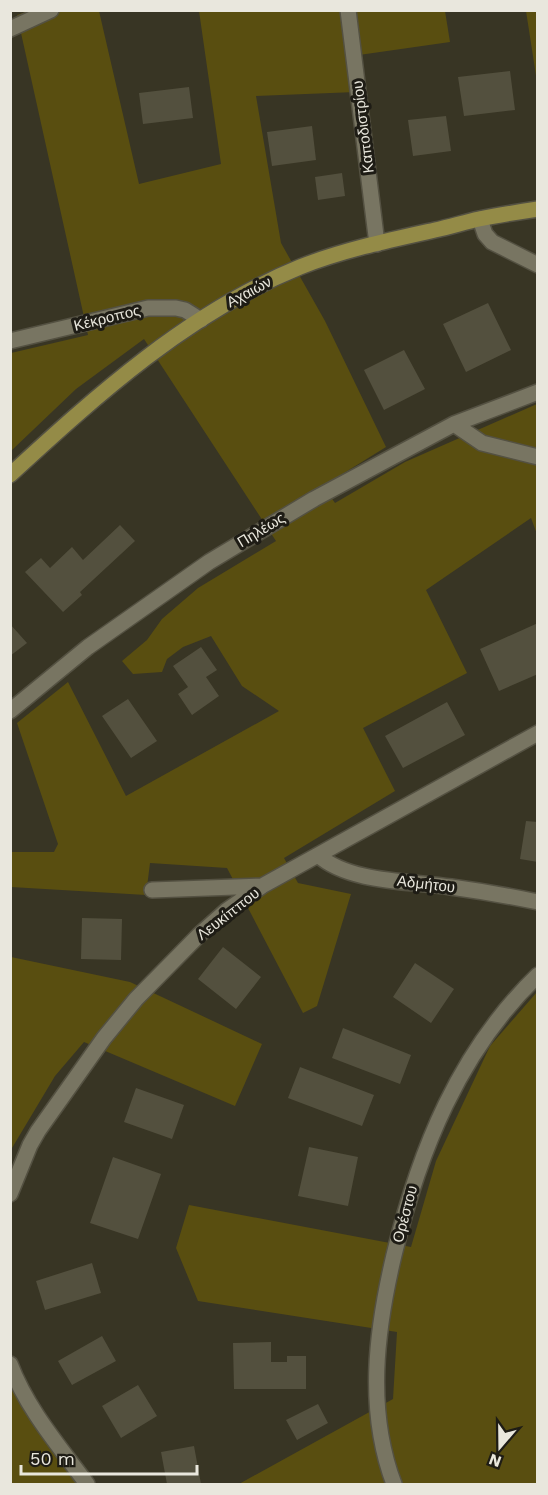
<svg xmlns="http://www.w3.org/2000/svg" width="548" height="1495" viewBox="0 0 548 1495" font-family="'Work Sans',sans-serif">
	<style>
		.green { fill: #594e10 }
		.building { fill: #53503e }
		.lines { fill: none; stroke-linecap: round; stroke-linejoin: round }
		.minor-casing { stroke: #545142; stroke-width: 18 }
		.tertiary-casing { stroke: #545142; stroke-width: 18 }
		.secondary-casing { stroke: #545142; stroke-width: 18 }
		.minor { stroke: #787562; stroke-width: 15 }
		.tertiary { stroke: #787562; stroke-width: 15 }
		.secondary { stroke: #948b47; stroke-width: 15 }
		.labels { text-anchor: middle; stroke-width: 6; stroke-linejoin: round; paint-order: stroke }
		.street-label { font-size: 15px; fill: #e9e7dd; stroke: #1e1c15 }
	</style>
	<rect width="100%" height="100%" fill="#383524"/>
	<path class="green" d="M28 11H99L139 184 221 164 199 11H445L450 42 352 56 356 92 256 96 281 243 325 321 386 447 323 486 335 503 405 462 537 404V534L531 518 426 590 467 673 363 728 395 791 284 858 298 883 351 894 317 1006 303 1013 227 868 150 863 146 895 11 887V852H54L58 844 17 723 68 682 126 796 279 711 242 686 211 636 183 647 167 659 162 672 133 674 122 661 147 640 162 619 198 588 276 541 144 339 76 389 11 451V353L88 335 17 15Z
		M526 11H537V82Z
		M11 957 130 982 262 1044 235 1106 84 1042 55 1076 12 1148 11 1154Z
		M537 992V1484H239L393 1399 397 1332 198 1301 176 1248 189 1205 411 1247 436 1161 490 1046Z
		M10 1385 27 1399 88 1484H11Z"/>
	<path class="building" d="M510 71 515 110 464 116 458 77Z
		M189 87 193 118 143 124 139 93Z
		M446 116 451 151 413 156 408 120Z
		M312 126 316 160 272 166 267 132Z
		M342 173 345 196 318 200 315 177Z
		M488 303 511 350 466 372 443 324Z
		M404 350 425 389 384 410 364 370Z
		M120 525 135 541 80 592 82 595 63 612 25 572 41 558 50 568 72 547 83 560Z
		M538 623V674L499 691 480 649Z
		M10 624 27 643 10 656Z
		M201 647 217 670 206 677 219 696 192 715 178 694 188 687 173 666Z
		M128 699 157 741 131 758 102 716Z
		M447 702 465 735 403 768 385 736Z
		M526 821 538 822V862L520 859Z
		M82 918 122 919 121 960 81 959Z
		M223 947 261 977 236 1009 198 979Z
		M415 963 454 989 431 1023 393 997Z
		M343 1028 411 1055 400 1084 332 1058Z
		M300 1067 374 1095 362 1126 288 1098Z
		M136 1088 184 1105 172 1139 124 1122Z
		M309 1147 358 1157 348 1206 298 1196Z
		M113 1157 161 1174 138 1239 90 1223Z
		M92 1263 101 1293 45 1310 36 1281Z
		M102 1336 116 1361 72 1385 58 1361Z
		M271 1342V1362H287V1356H306V1389H234L233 1343Z
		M138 1385 157 1416 121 1438 102 1406Z
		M318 1404 328 1423 297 1440 286 1420Z
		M194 1446 201 1484H167L161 1452Z"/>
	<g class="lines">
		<g class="minor-casing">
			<path id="minor" d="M348 10 377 244
				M10 29 51 10
				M10 341 148 308H176L185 310 201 320
				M454 424 482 443 538 457
				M10 711 88 647 209 562 314 499 454 424 538 392
				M318 855C349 883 411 881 451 887 480 891 509 896 538 902
				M152 890 262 886
				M10 1194 30 1145 38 1131 104 1038 136 999 199 935 226 911 262 886 538 733
				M10 1364C27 1409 59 1446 87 1484
				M394 1484C366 1410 376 1331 394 1255 419 1151 459 1051 538 975"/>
		</g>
		<g class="tertiary-casing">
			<path id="tertiary" d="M480 219 485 234 492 242 538 265"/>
		</g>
		<g class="secondary-casing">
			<path id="secondary" d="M10 475C97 395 189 312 300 267 343 250 390 240 435 230 450 227 465 222 479 219 499 215 518 212 538 209"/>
		</g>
		<use href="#minor" class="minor"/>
		<use href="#tertiary" class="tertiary"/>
		<use href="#secondary" class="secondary"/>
	</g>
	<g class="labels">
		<g class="street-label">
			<text transform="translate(363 127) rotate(-97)" y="5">Καποδιστρίου</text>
			<text transform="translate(249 292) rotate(-28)" y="5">Αχαιών</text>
			<text transform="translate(107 318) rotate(-14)" y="5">Κέκροπος</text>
			<text transform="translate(261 530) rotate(-31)" y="5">Πηλέως</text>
			<text transform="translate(426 884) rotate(7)" y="5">Αδμήτου</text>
			<text transform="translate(228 914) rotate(-38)" y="5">Λευκίππου</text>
			<text transform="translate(405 1214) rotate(-75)" y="5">Ορέστου</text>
		</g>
	</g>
	<rect width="548" height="1495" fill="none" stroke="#e9e7dd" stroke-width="24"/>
	<g transform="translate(500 1447) rotate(200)" stroke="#1e1c15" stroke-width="4.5" paint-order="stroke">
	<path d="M0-4.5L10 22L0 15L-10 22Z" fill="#e9e7dd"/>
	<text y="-9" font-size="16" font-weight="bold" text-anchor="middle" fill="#e9e7dd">N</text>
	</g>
	<path d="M21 1465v9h176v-9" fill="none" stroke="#e9e7dd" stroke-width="3"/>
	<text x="30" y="1465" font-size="18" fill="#e9e7dd" stroke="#1e1c15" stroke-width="4.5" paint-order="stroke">50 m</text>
</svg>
